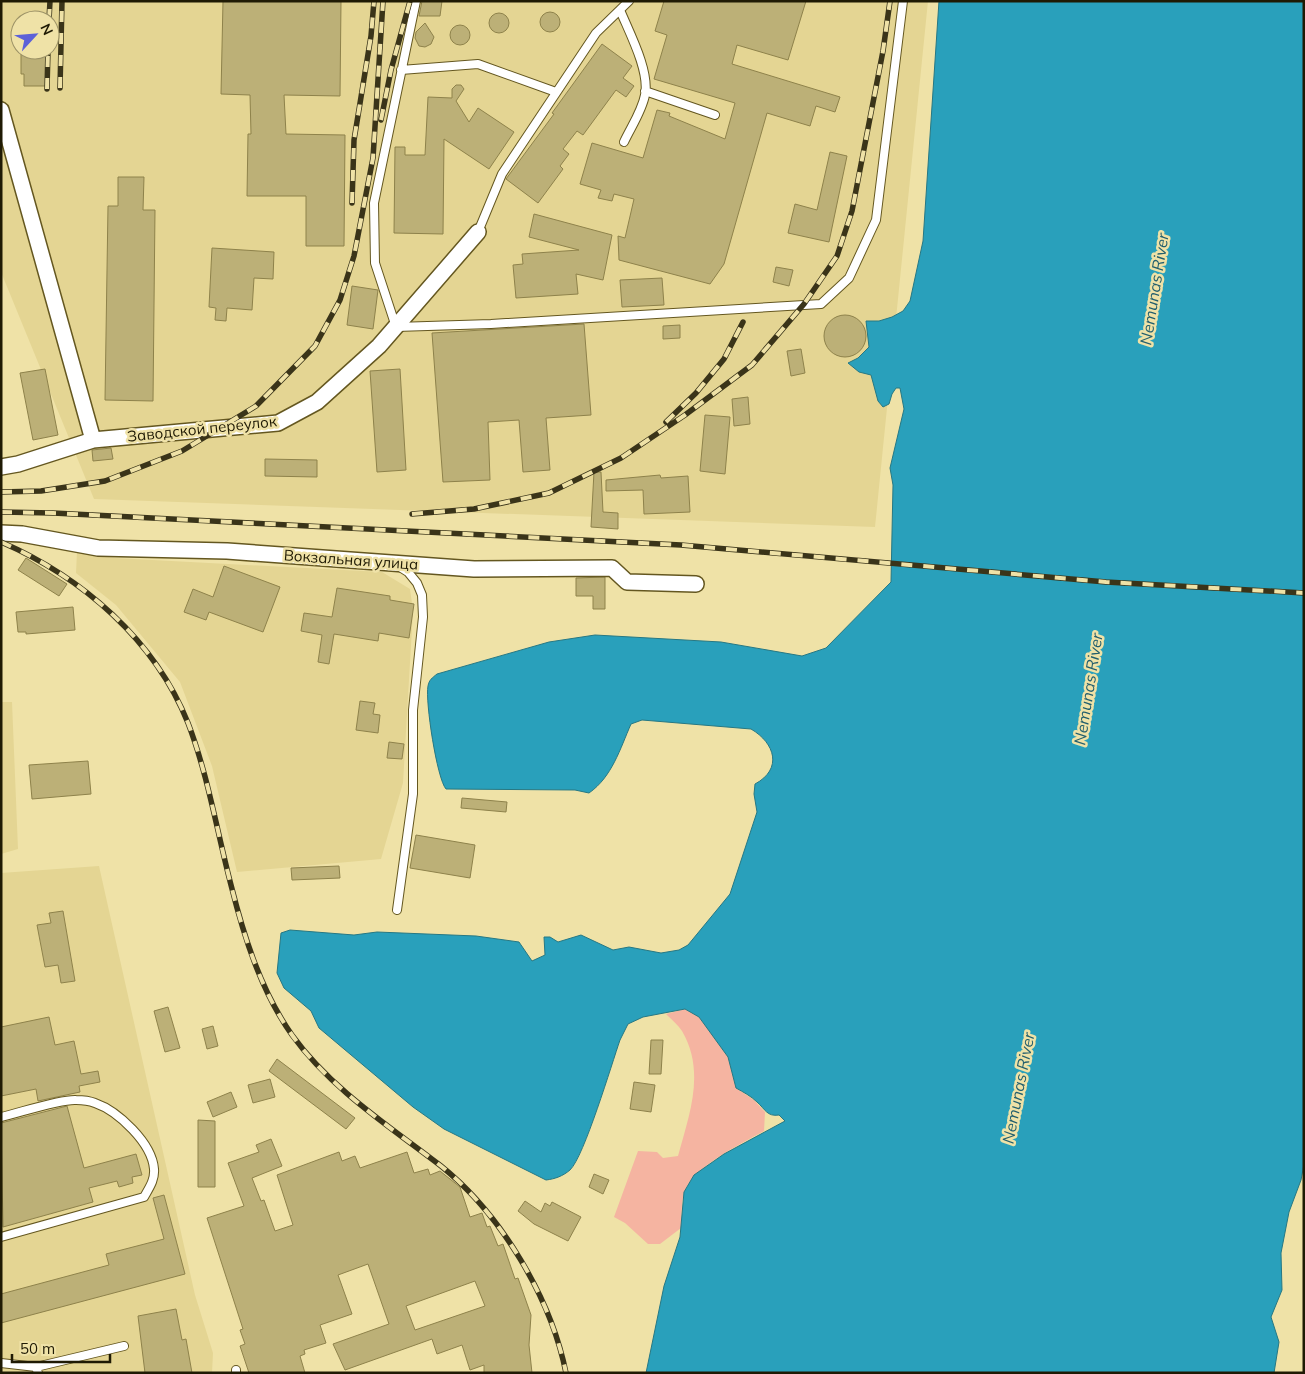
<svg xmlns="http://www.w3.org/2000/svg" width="1305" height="1374" viewBox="0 0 1305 1374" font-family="Mulish,sans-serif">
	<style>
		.built { fill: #e4d593; fill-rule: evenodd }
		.green { fill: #f5b4a1 }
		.water { fill: #29a0bb; stroke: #267884 }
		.building { fill: #bcb077; stroke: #8e824b; fill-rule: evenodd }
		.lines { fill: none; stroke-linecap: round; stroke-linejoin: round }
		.service-casing { stroke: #645720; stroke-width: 10 }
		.minor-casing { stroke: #645720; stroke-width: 18 }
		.service { stroke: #fff; stroke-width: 8 }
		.minor { stroke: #fff; stroke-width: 15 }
		.rail-casing { stroke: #3a3419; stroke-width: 5.5 }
		.rail { stroke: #efe2a7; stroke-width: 4; stroke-dasharray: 11; stroke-linecap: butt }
		.labels { text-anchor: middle; stroke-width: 5; stroke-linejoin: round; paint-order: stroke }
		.street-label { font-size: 15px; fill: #1f1a04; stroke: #efe2a7 }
		.water-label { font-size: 16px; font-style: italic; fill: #225e6d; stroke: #efe2a7 }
	</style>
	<rect width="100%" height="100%" fill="#efe2a7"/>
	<path class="built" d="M1 1H928L875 527 94 499 1 272ZM20 20H50V50H20Z
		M77 552 115 558 382 572 410 589 413 611 403 783 381 859 237 872 212 766 180 682 116 605 76 573Z
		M1 702H12L18 849 1 854Z
		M99 866 195 1295 213 1353 212 1373H1V873Z"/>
	<path class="green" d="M685 1009 699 1017 728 1057 736 1088 754 1100 765 1112 764 1131C741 1144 692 1167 684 1193 681 1204 682 1217 681 1228L660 1244H648L625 1223 614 1217 638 1151 657 1152 663 1158 678 1156C689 1115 706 1072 682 1031 678 1025 671 1019 666 1014Z"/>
	<path class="water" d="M939 1H1304V1164L1301 1180 1289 1212 1281 1253 1282 1290 1271 1317 1279 1342 1274 1373H646L664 1286 680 1237 684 1192 694 1175 724 1154 785 1121 779 1115C767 1117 765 1109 757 1102 751 1096 743 1092 736 1088L728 1057 699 1017 685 1009 643 1017 628 1024 620 1040C612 1063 584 1157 570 1170 563 1176 555 1179 546 1180L444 1129 413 1107 319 1028 311 1011 284 988 277 973 281 933 290 930 354 935 377 932 476 936 519 942 532 961 545 955 544 937H550L558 942 581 935 613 950 629 947 661 953 679 950 688 945 730 894 757 812 754 794 755 784C783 769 775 743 751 729L642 720 631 724C620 749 612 777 589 793L575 790 446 789C437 779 425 701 428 686 429 680 432 678 437 674L549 642 595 635 721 642 802 656 826 648 891 582 893 485 890 468 904 409 900 388H896L892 394 889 404 883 407 878 401 871 375 859 372 848 363 858 358 869 347 866 321H879L892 317 903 311 910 301 923 241Z"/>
	<path class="building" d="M223 1H341L340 96 284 95 286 134 345 135 344 246H306V196H247L248 134H251L250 95 221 94Z
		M422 1H442L440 16H419Z
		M664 1H806L788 60 737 45 732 64 840 97 835 112 816 106 810 126 767 113 724 264 710 284 619 260 618 236 625 238 634 199 614 194 612 201 598 198 601 190 580 184 592 143 643 158 657 110 670 113 669 116 725 139 735 103 654 79 667 35 655 31Z
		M540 22a10 10 0 1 1 20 0a10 10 0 1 1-20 0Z
		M489 23a10 10 0 1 1 20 0a10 10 0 1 1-20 0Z
		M425 23 434 37 431 44 425 47 419 46 415 38 416 32Z
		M450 35a10 10 0 1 1 20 0a10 10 0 1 1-20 0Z
		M602 44 632 66 623 78 634 86 626 97 616 90 583 135 577 131 563 149 569 154 560 166 563 169 538 203 506 179 554 114 552 113Z
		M21 51H46V86H24V74H21Z
		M456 85H461L464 89 456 101 469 122 478 108 514 132 489 169 444 139 443 234 394 233 395 147H405V155H425L428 97 452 98V89Z
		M830 152 847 156 829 242 788 233 795 204 817 210Z
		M118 177H144L143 210H155L153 401 105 400 108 206H118Z
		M534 214 612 235 603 280 576 274 578 294 516 298 513 265 523 264 522 254 579 250 529 237Z
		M212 248 274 252 273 279 254 278 252 310 227 308 226 321 215 320 216 308 209 307Z
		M776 267 793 270 789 286 773 282Z
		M662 278 664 305 622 307 620 280Z
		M352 286 378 290 373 329 347 325Z
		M824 336a21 21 0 1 1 42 0a21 21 0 1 1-42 0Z
		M584 324 591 415 546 418 550 470 523 472 519 420 488 422 490 480 443 482 432 333Z
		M680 325V338L663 339V326Z
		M801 349 805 373 791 376 787 351Z
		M45 369 58 435 33 440 20 373Z
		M400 369 406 470 377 472 370 371Z
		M748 397 750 424 734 426 732 399Z
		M705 415 730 417 725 474 700 471Z
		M111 448 113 459 93 461 92 450Z
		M265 459 317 460V477L265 476Z
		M594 472H601L603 512 618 513V529L591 527Z
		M660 475 661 478 688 476 690 512 644 514 643 490 606 491V480Z
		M26 558 67 584 59 596 18 570Z
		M224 566 280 587 263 632 209 612 206 620 184 612 193 589 213 597Z
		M605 577V609H593V596H576V578Z
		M337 588 390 596V600L414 604 409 638 379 633 378 641 334 634 329 664 318 662 322 635 301 631 304 613 332 617Z
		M73 607 75 630 26 634V632H18L16 612Z
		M360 701 375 703 373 714 380 715 378 733 356 730Z
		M389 742 404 744 402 759 387 758Z
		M88 761 91 794 32 799 29 765Z
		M462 798 507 802 506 812 461 808Z
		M416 835 475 845 470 878 410 868Z
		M339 866 340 878 292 880 291 868Z
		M63 911 75 981 61 983 58 965 45 967 37 925 51 923 49 913Z
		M168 1007 180 1048 165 1052 154 1011Z
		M49 1017 55 1045 74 1041 81 1074 98 1071 100 1082 79 1086 80 1092 38 1101 36 1089 1 1096V1027Z
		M213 1026 218 1046 207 1049 202 1029Z
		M651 1040H663L661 1074H649Z
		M277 1059 355 1118 346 1129 269 1071Z
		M270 1079 275 1097 253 1103 248 1085Z
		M634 1082 655 1085 651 1112 630 1109Z
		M231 1092 237 1107 213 1117 207 1102Z
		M67 1106 84 1168 136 1154 142 1175 132 1177 133 1183 119 1187 117 1181 89 1188 93 1202 3 1227 1 1123Z
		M198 1120 215 1121V1187H198Z
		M271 1139 282 1166 252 1178 261 1201 264 1200 275 1231 293 1225 277 1175 339 1152 342 1161 355 1156 360 1168 407 1152 414 1173 428 1169 430 1175 440 1171 460 1187 470 1217 482 1213 487 1227 490 1226 498 1246 503 1244 515 1279 518 1278 531 1315 529 1345 532 1373H484V1365L470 1370 462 1345 437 1354 432 1339 345 1370 333 1344 389 1324 368 1264 338 1275 352 1314 320 1325 326 1343 304 1350 305 1354 300 1356 305 1373H249L240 1346 245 1344 240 1330 243 1329 207 1218 244 1206 228 1163 259 1152 256 1145ZM475 1281 485 1306 415 1330 406 1306Z
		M594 1174 609 1180 603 1194 589 1187Z
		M164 1195 185 1274 1 1323V1294L109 1265 106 1254 164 1239 153 1198Z
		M525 1201 541 1212 545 1203 550 1206 552 1202 581 1217 568 1241 534 1224 518 1211Z
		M176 1309 182 1340 186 1339 192 1373H145L138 1316Z"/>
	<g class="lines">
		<g class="service-casing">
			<path id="service" d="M416 1 374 203 375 263 396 327 491 324 821 304 849 278 876 220 903 1
				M620 10C629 32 650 71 645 95 642 111 631 127 624 142
				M401 70 478 64 556 92
				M645 91 715 115
				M478 232 502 174 596 33 629 1
				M397 910 413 794V710L423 617 422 595 417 583 408 572 400 567
				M1 1117C19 1113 60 1099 76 1100 82 1100 90 1101 95 1103 118 1111 152 1143 154 1169 155 1180 149 1188 144 1197L1 1237
				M1 1363 36 1367
				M38 1373 36 1367 124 1346
				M236 1373V1370"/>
		</g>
		<g class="minor-casing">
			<path id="minor" d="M1 110 93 440
				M1 467 18 464 93 440 278 423 317 402 379 346 478 232
				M1 533 22 534 98 548 227 551 474 569 612 568 627 582 696 584"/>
		</g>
		<use href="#service" class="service"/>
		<use href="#minor" class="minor"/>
		<g class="rail-casing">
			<path id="rail" d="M49 20 50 1
				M60 88 62 1
				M47 89 48 50
				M381 120 391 70 410 1
				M352 203 354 140 371 36 374 1
				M666 422 696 393 724 359 743 322
				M1 492 41 491 105 481 182 451 256 406 315 346 340 300 354 256 373 158 383 1
				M1 512 53 513 681 545 1106 582 1304 593
				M412 514 474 509 549 493 621 458 685 415 752 365 804 304 837 256 852 211 883 51 890 1
				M1 542C82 577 155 640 188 723 208 775 217 832 231 885 244 937 261 991 292 1035 331 1089 389 1126 441 1166 501 1214 551 1298 566 1373"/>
		</g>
		<use href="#rail" class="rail"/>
	</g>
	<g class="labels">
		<g class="street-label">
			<text transform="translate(202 429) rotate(-6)" y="5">Заводской переулок</text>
			<text transform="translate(351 560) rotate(4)" y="5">Вокзальная улица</text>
		</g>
		<g class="water-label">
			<text transform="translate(1154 289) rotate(-81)" y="6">Nemunas River</text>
			<text transform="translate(1088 689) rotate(-81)" y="6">Nemunas River</text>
			<text transform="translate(1018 1088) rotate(-79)" y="6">Nemunas River</text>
		</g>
	</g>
	<rect width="1305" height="1374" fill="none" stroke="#1f1a04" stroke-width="5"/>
	<g transform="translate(35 35) rotate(64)"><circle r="24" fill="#efe2a7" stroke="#9c9266"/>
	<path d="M0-4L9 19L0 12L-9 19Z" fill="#5c61d8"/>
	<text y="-8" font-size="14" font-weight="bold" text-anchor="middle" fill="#1f1a04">N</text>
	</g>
	<path d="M12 1354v8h98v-8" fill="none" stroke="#1f1a04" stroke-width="2.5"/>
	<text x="20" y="1354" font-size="15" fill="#1f1a04" stroke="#efe2a7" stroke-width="4" paint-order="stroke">50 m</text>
</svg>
